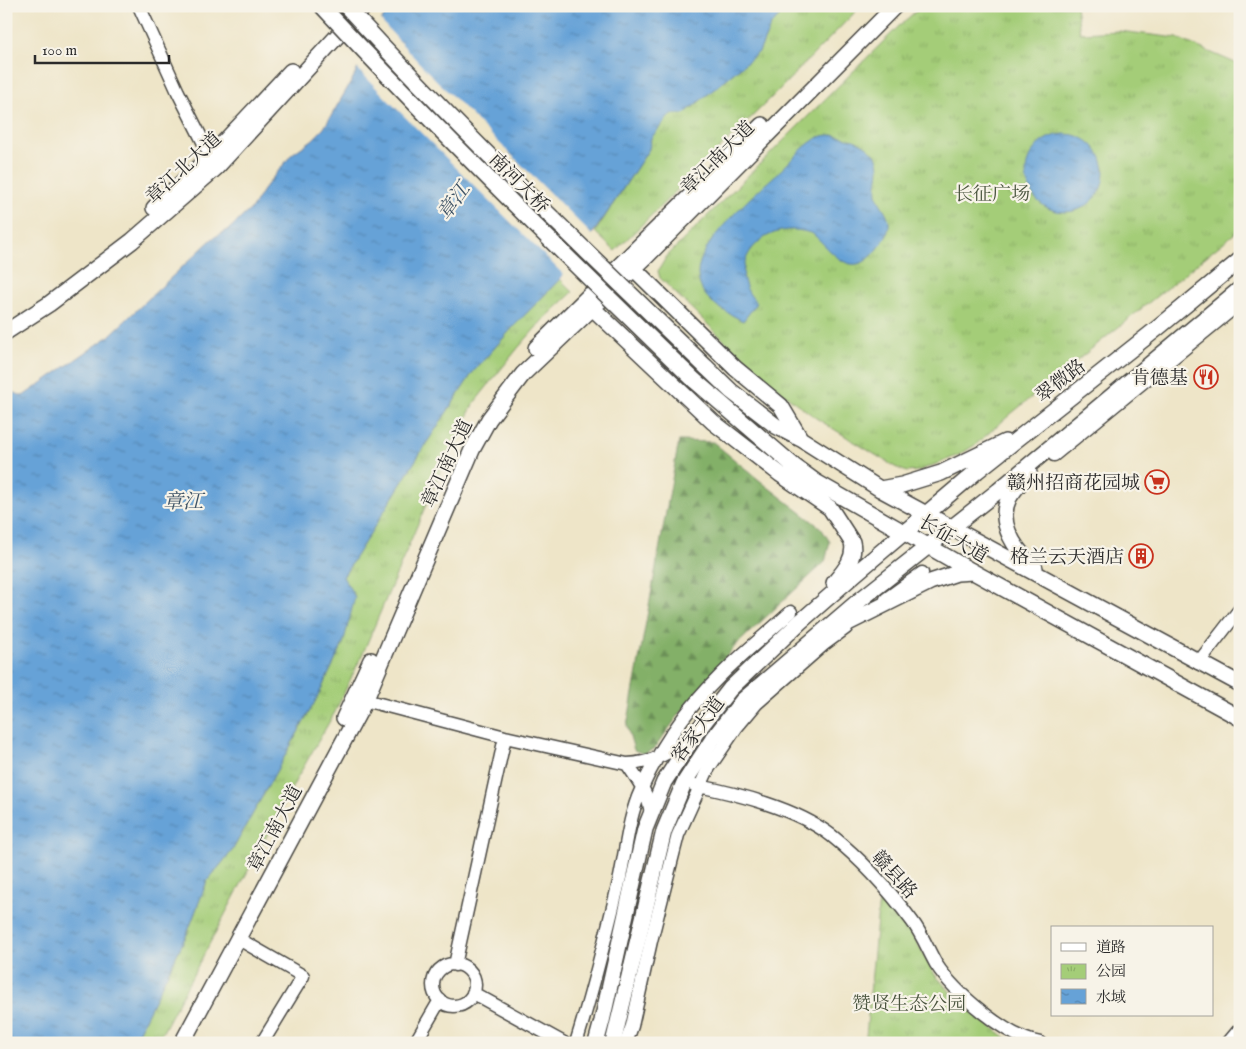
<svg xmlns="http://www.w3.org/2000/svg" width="1246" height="1049" viewBox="0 0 1246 1049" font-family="'IM FELL English','Noto Serif SC',serif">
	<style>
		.forest { fill: url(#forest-firs); stroke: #576e4a }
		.park { fill: url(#park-tufts); stroke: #687c52 }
		.water { fill: url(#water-ripples); stroke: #486681 }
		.pier { fill: #eee5c8 }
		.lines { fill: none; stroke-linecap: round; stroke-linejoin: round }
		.minor-casing { stroke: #484743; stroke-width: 15 }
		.major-casing { stroke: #484743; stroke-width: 18 }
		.minor { stroke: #fff; stroke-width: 12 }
		.major { stroke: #fff; stroke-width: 15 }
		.major-bridge-casing { stroke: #484743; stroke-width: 18; stroke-linecap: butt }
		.major-bridge { stroke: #fff; stroke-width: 15 }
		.labels { text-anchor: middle; stroke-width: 4.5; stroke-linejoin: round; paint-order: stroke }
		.street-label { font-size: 19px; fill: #2b2b2b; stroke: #f7f3e8 }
		.park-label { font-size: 19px; fill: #49543e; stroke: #f7f3e8 }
		.poi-label { font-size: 19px; fill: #2b2b2b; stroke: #f7f3e8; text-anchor: end }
		.water-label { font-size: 20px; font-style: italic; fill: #405567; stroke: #f7f3e8 }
	</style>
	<defs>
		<pattern id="forest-firs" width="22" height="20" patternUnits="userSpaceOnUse" patternTransform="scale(1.25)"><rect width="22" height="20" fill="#83b068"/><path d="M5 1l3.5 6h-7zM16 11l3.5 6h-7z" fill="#6b8f56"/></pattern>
		<pattern id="park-tufts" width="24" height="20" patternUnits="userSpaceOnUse" patternTransform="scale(1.25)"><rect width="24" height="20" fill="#a4cd78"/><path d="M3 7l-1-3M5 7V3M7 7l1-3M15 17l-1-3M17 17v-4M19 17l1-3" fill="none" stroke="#8db068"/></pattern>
		<pattern id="water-ripples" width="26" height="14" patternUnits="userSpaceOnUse" patternTransform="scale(1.25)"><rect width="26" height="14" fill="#66a2d7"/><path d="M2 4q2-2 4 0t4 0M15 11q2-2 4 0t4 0" fill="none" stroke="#5484af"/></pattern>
	</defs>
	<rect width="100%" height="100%" fill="#f7f3e8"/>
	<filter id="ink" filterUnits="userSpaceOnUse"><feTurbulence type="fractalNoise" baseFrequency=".02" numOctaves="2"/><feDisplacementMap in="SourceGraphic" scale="10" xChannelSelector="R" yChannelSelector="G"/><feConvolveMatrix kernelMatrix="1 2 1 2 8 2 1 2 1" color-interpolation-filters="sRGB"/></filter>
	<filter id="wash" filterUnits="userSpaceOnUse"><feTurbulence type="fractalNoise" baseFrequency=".0096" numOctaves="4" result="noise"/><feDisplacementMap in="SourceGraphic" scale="20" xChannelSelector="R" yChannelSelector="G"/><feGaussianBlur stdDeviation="1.12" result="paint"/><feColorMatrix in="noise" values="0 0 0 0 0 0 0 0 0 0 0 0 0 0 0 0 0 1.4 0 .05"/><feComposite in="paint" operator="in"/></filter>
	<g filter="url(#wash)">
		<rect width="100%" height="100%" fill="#eee5c8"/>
		<path class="forest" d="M679 441 713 442 764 484 821 528 830 542 825 562 735 646 678 716 654 749 644 754 634 750 627 726Z"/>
		<path class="park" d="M789 6H861L772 97 615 251 595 232 649 149 650 138 671 114H684L759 52 771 25Z
			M922 6H1076L1080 33 1119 31 1177 38 1240 65V229L1012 413 975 445 959 455 918 471 907 472 895 467 816 418 784 394 731 347 660 278 658 271 667 256 900 25Z
			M560 279 573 292 541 322 518 348 474 403 445 460 363 653 335 712 296 780 157 1043H133L187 934 207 881 232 851 317 698 343 644V577L422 450 473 372 514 326Z
			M881 895 898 915 916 941 935 975 964 1006 1009 1040 1015 1043H867L866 1036 878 909Z"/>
		<path class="water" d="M389 6H789L771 25 759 52 684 114H671L651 138 649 149 605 216 560 279 514 326 473 372 422 450 343 577 355 597 343 644 317 698 232 851 207 881 187 934 133 1043H6V390L23 396 108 337 213 238 228 230 252 208 263 190 292 154 312 140 324 128 351 82Z
			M1026 173a39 39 0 1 1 78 0a39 39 0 1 1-78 0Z
			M832 135C849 138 865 141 876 156 883 168 875 182 877 194 878 204 888 211 889 222 890 232 883 242 877 250 851 282 834 253 813 234 765 215 720 266 757 303L743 321C723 310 699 300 698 274 697 242 757 192 780 171 791 161 801 148 814 140 819 136 825 135 832 135Z"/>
		<path class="pier" d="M380 20 423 67 594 237 565 276 387 99 356 67Z"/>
	</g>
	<g filter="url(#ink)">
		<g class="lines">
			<g class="minor-casing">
				<path id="minor" d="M139 6 178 92 214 163
					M1054 455 1240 303
					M886 599 922 573
					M1198 663 1240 609
					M357 698 505 737 627 764C654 763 670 752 692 737
					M627 764C638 780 649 795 651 814
					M694 785C738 794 796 808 832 836 862 860 889 890 912 921 922 934 928 950 936 964 954 992 1007 1038 1040 1043
					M237 938 303 976 262 1043
					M433 985a21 21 0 1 1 42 0a21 21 0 1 1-42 0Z
					M455 965 505 737
					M473 993 564 1043
					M415 1043 440 1000
					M576 1043C593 990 606 936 619 882 626 851 628 818 641 790 659 749 687 709 718 678 741 654 767 634 791 612
					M626 1043 632 1026 651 941 678 835 708 769 736 728 757 703 823 645 846 628"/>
			</g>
			<g class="major-casing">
				<path id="major" d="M154 208 210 157 291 71
					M626 261 735 368 781 406 800 438
					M585 301 713 422 780 474 830 508 852 542C856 558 844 571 834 583
					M6 332 49 304 132 241 217 167 365 6
					M536 348 762 125
					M706 367 731 391 776 426 801 439 880 489 1240 684
					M694 380 794 466 816 482 968 569 1240 718
					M1029 473C1022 481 1014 489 1009 498 996 524 1017 551 1035 568
					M880 489 902 485 941 473 1005 442
					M832 631 930 582 957 573 973 572
					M344 718 371 660
					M182 1043 365 701 472 450 489 419 523 374 648 255 895 6
					M596 1043 602 1021 645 829 664 782 698 730 730 689 800 622 855 574 977 471 1159 327 1240 260
					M613 1043 664 831 684 783 712 740 742 701 855 604 998 491 1240 289
					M1230 1043 1240 1031"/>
			</g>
			<use href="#minor" class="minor"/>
			<use href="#major" class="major"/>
			<g class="major-bridge-casing">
				<path id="major-bridge" d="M322 6C442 135 567 258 694 380
					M346 6C461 132 584 249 706 367"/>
			</g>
			<use href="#major-bridge" class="major-bridge"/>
		</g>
	</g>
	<defs>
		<g id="restaurant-ring" transform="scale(1.25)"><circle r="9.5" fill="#f7f3e8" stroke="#c8321e" stroke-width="1.5"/><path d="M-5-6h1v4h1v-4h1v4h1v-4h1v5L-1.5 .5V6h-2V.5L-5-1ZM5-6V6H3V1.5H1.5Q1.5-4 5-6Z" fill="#c8321e"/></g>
		<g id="supermarket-ring" transform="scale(1.25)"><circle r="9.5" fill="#f7f3e8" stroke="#c8321e" stroke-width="1.5"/><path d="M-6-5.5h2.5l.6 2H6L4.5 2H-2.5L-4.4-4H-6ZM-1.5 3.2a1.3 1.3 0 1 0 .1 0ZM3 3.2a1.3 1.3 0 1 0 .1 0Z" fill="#c8321e"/></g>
		<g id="building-ring" transform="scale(1.25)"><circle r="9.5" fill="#f7f3e8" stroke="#c8321e" stroke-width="1.5"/><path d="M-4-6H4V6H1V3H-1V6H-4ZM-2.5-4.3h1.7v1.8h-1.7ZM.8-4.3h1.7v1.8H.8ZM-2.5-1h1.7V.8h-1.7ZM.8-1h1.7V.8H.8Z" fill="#c8321e"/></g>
	</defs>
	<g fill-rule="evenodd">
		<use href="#restaurant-ring" x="1206" y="377"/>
		<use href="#supermarket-ring" x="1157" y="482"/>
		<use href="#building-ring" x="1141" y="556"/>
	</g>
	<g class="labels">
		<g class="street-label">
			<text transform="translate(717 157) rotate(-45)" y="7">章江南大道</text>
			<text transform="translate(183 167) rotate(-43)" y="7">章江北大道</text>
			<text transform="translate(520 182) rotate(45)" y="7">南河大桥</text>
			<text transform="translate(1060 380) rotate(-38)" y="7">翠微路</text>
			<text transform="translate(446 463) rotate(-65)" y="7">章江南大道</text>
			<text transform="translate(954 538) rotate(30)" y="7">长征大道</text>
			<text transform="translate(697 729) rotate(-54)" y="7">客家大道</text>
			<text transform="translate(274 828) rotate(-62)" y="7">章江南大道</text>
			<text transform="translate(895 874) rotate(48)" y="7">赣县路</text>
		</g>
		<g class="park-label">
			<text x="992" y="200">长征广场</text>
			<text x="909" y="1010">赞贤生态公园</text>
		</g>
		<g class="poi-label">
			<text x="1188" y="384">肯德基</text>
			<text x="1140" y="489">赣州招商花园城</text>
			<text x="1124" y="563">格兰云天酒店</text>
		</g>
		<g class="water-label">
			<text transform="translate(453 201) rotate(-54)" y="7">章江</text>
			<text x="183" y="508">章江</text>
		</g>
	</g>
	<rect width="1246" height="1049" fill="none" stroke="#f7f3e8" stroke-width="25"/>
	<rect x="1051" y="926" width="162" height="90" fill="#f7f3e8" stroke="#a5a39c"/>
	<rect x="1061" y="943" width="25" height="8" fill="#ffffff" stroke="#a5a39c"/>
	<text x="1096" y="952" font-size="15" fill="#2b2b2b">道路</text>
	<rect x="1061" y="964" width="25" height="15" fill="url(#park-tufts)" stroke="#a5a39c"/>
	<text x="1096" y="976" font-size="15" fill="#2b2b2b">公园</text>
	<rect x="1061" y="989" width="25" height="15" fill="url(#water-ripples)" stroke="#a5a39c"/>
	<text x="1096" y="1002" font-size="15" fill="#2b2b2b">水域</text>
	<path d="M35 55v8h134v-8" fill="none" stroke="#2b2b2b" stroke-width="2.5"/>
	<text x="42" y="55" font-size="15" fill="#2b2b2b" stroke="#f7f3e8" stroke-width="4" paint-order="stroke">100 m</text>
</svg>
